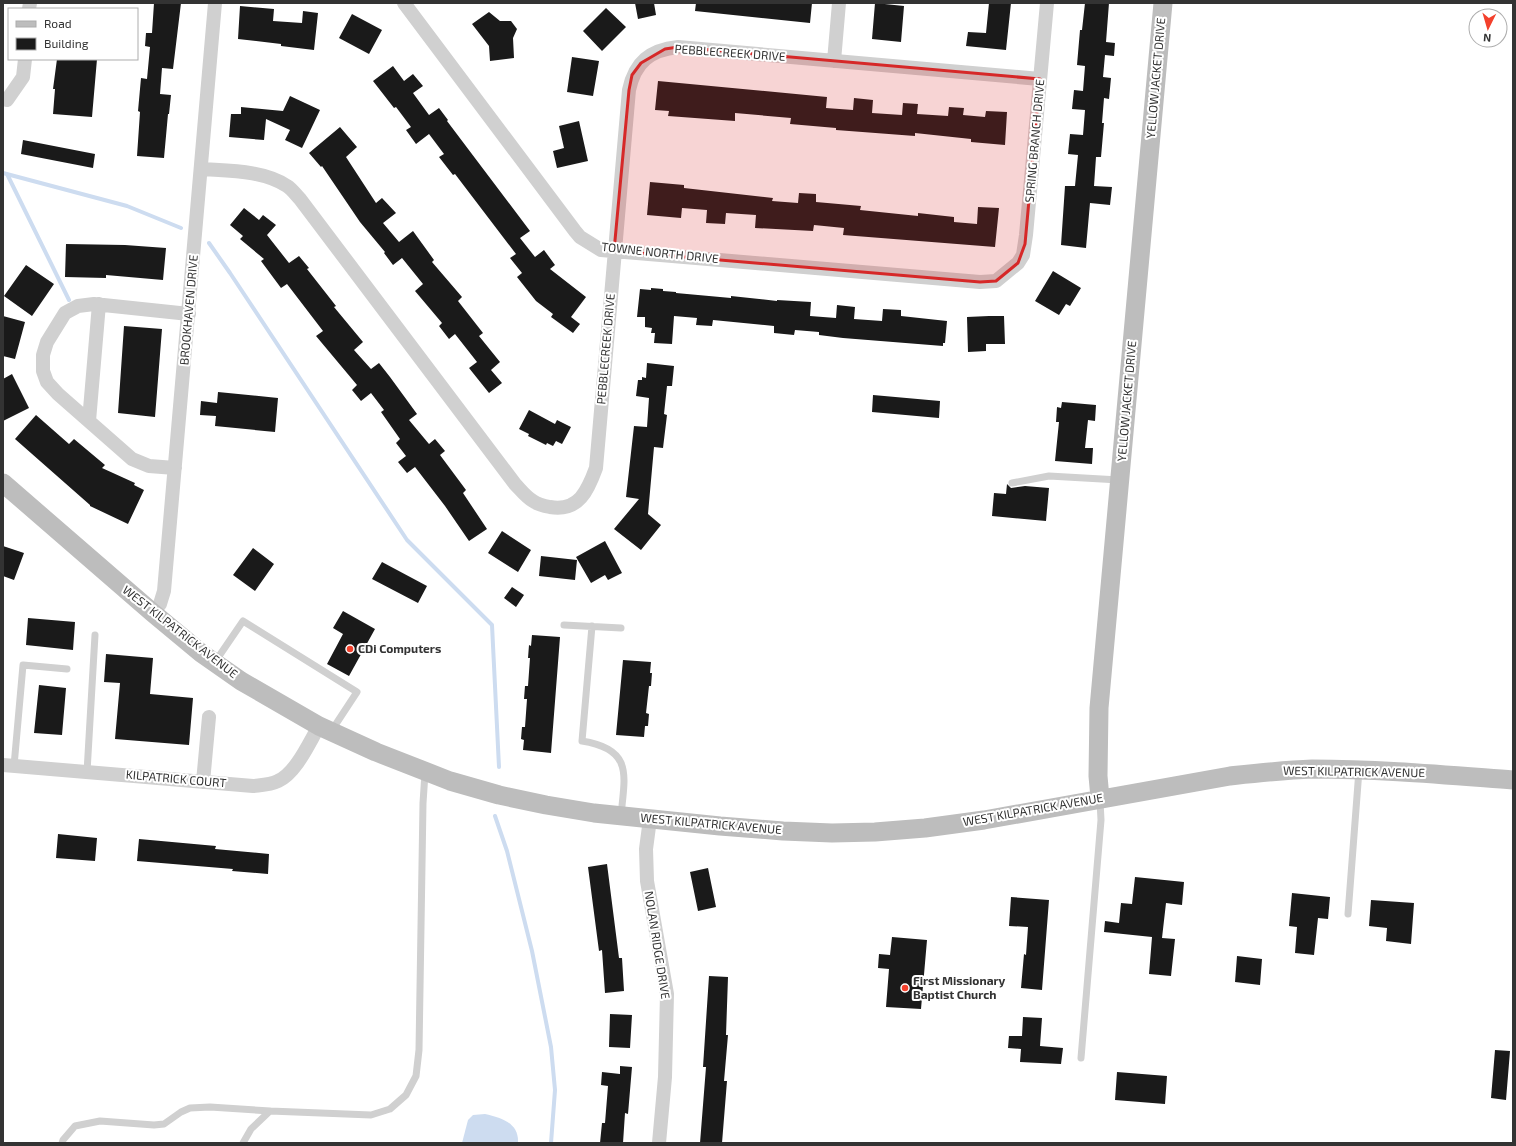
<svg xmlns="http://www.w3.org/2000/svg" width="1516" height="1146" viewBox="0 0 1516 1146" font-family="'Exo 2',sans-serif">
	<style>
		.water { fill: #cddcf0 }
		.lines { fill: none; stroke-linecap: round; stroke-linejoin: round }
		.stream { stroke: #cddcf0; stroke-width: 4 }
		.building { fill: #1a1a1a }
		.lane { stroke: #d0d0d0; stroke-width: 7 }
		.street { stroke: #d0d0d0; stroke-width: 14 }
		.secondary { stroke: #bdbdbd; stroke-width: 19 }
		.marked { fill: #d62828; fill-opacity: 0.2; stroke: #d62828; stroke-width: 3; stroke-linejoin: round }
		.poi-dot { fill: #f3402c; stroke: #fff; stroke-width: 1.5 }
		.labels { text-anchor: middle; stroke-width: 4; stroke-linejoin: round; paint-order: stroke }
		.street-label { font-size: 12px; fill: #333; stroke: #fff }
		.poi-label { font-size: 12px; font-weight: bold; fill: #333; stroke: #fff; text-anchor: start }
	</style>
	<rect width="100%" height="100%" fill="#fff"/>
	<path class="water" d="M485 1114C502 1118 519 1123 518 1143H462L468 1120 473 1115Z"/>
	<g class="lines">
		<path class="stream" d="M3 173 127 206 181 228
			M7 174 69 300
			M209 243 230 273 407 540 492 625 499 767
			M495 816 507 851 532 951 551 1047 555 1090 551 1143"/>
	</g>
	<path class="building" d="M154 3H181L173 69 162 68 160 94 171 95 169 114H168L164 158 137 156 140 112 138 111 141 78 147 79 150 47 145 46 146 33H152Z
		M635 3H654L656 15 638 19Z
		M696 3H812L810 23 695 11Z
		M875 3 904 6 901 42 872 39Z
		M989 3H1011L1006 50 966 46 968 32 986 33Z
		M1085 3H1109L1106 42 1115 43 1114 56 1105 55 1103 77 1111 78 1109 99 1104 98 1102 123H1104L1101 157H1096L1094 186 1112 187 1110 205 1090 203 1086 248 1061 245 1065 186H1075L1078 155 1068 154 1070 134 1083 135 1085 110 1072 109 1074 90 1083 91 1085 66 1077 65 1080 30H1082Z
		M240 6 274 9 273 21 302 23 303 11 318 13 314 50 281 46V44L238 39Z
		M606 8 626 27 602 51 583 31Z
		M489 12 500 21H511L517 29 513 38 514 58 490 61 489 46 472 24Z
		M352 14 382 30 369 54 339 38Z
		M572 57 599 61 593 96 567 92Z
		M57 59H97L92 117 53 114 55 89H53Z
		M393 66 404 81 413 74 423 86 413 93 429 115 439 108 448 120 447 121 530 231 520 238 535 257 544 250 555 265 550 269 586 297 571 317 580 324 573 333 551 317 553 314 536 301 517 277 522 273 510 258 516 254 455 174 453 175 439 157 444 154 429 134 416 144 406 130 411 127 396 107 394 108 373 81Z
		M658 81 827 97 826 108 853 110 854 98 873 100 872 113 902 115 903 103 918 104 917 114 948 116 949 107 964 108 963 115 985 117 986 111 1007 112 1005 145 971 142V139L915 133V136L836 130V128L790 124 791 118 735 113V121L668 116 669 111 655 110Z
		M290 96 320 110 302 148 285 140 290 130 266 119 264 140 229 137 231 114H241V107L283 111Z
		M579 121 588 161 557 168 553 151 564 148 559 126Z
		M340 127 357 147 346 157 376 203 382 198 396 213 383 223 399 242 413 231 434 260 432 262 462 297 458 301 483 333 479 336 500 362 491 370 502 383 489 393 469 368 477 362 455 334 449 339 439 326 442 323 415 291 423 284 402 258 393 265 384 253 385 252 360 222 322 166 321 167 309 153Z
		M23 140 95 154 93 168 21 154Z
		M650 182 684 185V188L773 198 772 201 798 203 799 193 816 194V202L861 206 860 210 918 216V213L954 217V222L977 224 978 207 999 208 995 247 843 235 844 228 814 225 813 231 755 228 756 215 726 213 725 224 706 223 707 210 682 208 681 218 647 215Z
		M244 208 259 220 263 215 276 225 267 235 289 263 299 256 309 268 307 269 336 306 334 307 363 342 354 350 371 369 379 363 390 377 417 414 409 420 429 444 435 439 445 451 440 455 466 490 463 493 487 529 469 541 445 506 415 467 407 473 398 462 406 456 396 443 400 439 381 412 384 410 371 393 361 401 352 390 357 385 316 336 323 331 287 284 281 288 261 261 264 259 240 239 243 236 230 225Z
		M66 244 125 245 166 248 163 280 106 275V278L65 277Z
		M26 265 54 284 32 316 4 296Z
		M1053 271 1081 288 1070 306 1066 304 1059 315 1035 301Z
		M651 288 663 289V291L676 292V293L731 298V296L777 301V300L811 302 810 316 836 318 837 305 855 307 854 319 882 321 883 309 901 310V316L947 321 945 343H943V346L843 338 819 335V332L795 330 794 335 774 333V326L713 320 712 326 696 325 697 318 674 316 672 344 654 343 655 333H651L652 328 645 327V317H637L640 289 651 290Z
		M3 316 25 322 15 359 3 356Z
		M989 316H1004L1005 344H986V351L968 352 967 317Z
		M124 326 162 329 155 417 118 413Z
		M647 363 674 366 672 386H667L664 414 667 415 663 448 654 447 648 514 661 525 641 550 614 529 639 499 626 497 634 426 647 427 649 398 636 396 638 380H642V377L646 378Z
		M12 374 29 408 3 421V379Z
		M218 392 278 398 275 432 215 426 216 416 200 415 201 401 217 403Z
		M873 395 940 401 939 418 872 412Z
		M1062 402 1096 405 1095 421 1088 420 1085 448H1093L1092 464 1055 461 1059 422H1056L1057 407 1061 408Z
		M529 410 555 424 557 420 571 427 562 444 556 441 553 446 547 443 546 445 528 436 529 434 519 429Z
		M36 415 69 444 74 439 105 465 102 468 135 483 134 485 144 490 128 524 90 506V505L15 439Z
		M1007 484 1011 488 1025 486 1049 488 1046 521 992 516 994 493 1006 494Z
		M502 531 531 550 518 572 488 553Z
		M605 541 622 573 608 580 605 575 591 583 576 557Z
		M3 546 24 553 14 580 3 576Z
		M253 548 274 564 255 591 233 575Z
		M541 556 577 560 575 580 539 576Z
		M382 562 427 586 418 603 372 579Z
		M512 587 524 595 516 607 504 598Z
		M343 611 375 629 349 676 327 664 343 634 333 628Z
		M28 618 75 622 73 650 26 645Z
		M532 635 560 637 551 753 523 750 524 740 521 739 522 727H525L527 699H524L525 686H528L530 658H528L529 645 531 646Z
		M106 654 153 658 150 694 193 698 189 745 115 739 120 683 104 682Z
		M623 660 651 662 650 673H652L651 686H649L646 713 649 714 648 726H645L644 737 616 735Z
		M39 685 66 688 62 735 34 733Z
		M58 834 97 838 95 861 56 858Z
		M139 839 216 846 215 849 269 854 268 874 232 871 233 869 137 861Z
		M607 864 619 958H622L624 991 605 993 602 950 599 951 588 867Z
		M708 868 716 907 698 911 690 872Z
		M1135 877 1184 882 1182 905 1166 903 1162 938 1175 939 1171 976 1149 974 1152 937 1104 932 1105 921 1119 923 1121 903 1132 904Z
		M1292 893 1330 897 1328 919 1318 918 1314 955 1295 953 1297 927 1289 926Z
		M1011 897 1049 900 1042 990 1021 988 1024 954 1026 955 1028 927 1009 926Z
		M1371 900 1414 903 1411 944 1386 941 1387 928 1369 926Z
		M892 937 927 940 921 1009 886 1007 889 969 878 968 879 954 890 955Z
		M1237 956 1262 959 1260 985 1235 982Z
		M709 976 728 977 726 1035H728L724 1081H727L722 1143H700L706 1067H703Z
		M610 1014 632 1015 630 1048 609 1047Z
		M1023 1017 1042 1018 1040 1046 1063 1048 1061 1064 1020 1062 1021 1049 1008 1048 1009 1036H1022Z
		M1495 1050 1510 1051 1506 1100 1491 1098Z
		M620 1066 632 1067 628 1114 625 1113 623 1143H600L602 1123H605L608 1086 601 1085 602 1072 620 1074Z
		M1117 1072 1167 1076 1165 1104 1115 1100Z"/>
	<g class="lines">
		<path class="lane" d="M1012 483 1049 476 1119 480
			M564 625 621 628
			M592 626 582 741C633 749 625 775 621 815
			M215 662 243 621 357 692 332 730
			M14 766 23 665 67 669
			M87 772 95 635
			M1348 914 1359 770
			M1081 1058 1101 820 1100 801
			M62 1143 63 1140 75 1126 100 1121 154 1125 164 1124 181 1112 190 1108 210 1107 270 1111
			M243 1143 251 1129 270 1111 371 1115 390 1109 406 1095 416 1076 419 1050 423 803 425 773"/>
		<path class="street" d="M404 3 575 231 580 237 601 250 980 282 996 281 1018 263 1023 255 1026 235 1047 3
			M29 9 30 3
			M834 61 839 3
			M7 100 23 77 25 59
			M201 169C228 171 263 170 287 186 292 189 296 195 300 199L515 484C520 489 526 497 533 501 537 504 545 506 550 507 579 512 588 490 596 468L629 90C635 62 650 50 678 47L1040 79
			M89 421 99 304
			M175 468 149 466 132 459 58 394 47 382 43 371V355L47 342 65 313 78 306 94 304 189 314
			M153 613 160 604 164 591 215 3
			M3 765 253 786C261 785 270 785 278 781 296 773 309 743 319 726
			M203 782 209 717
			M650 819 646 849 647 881 667 994 665 1077 659 1143"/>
		<path class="secondary" d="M3 483 153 613 201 653 241 681 319 726 376 752 450 781 499 795 546 805 594 813 720 826 783 831 832 833 875 832 925 828 984 820 1230 776C1258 773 1285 770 1312 769 1379 769 1446 775 1513 780
			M1100 798 1098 776 1099 708 1163 3"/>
	</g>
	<path class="marked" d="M678 47 1040 79 1025 244 1018 263 996 281 980 282 614 251 629 90 632 75 641 63 665 49Z"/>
	<g class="poi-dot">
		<circle cx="350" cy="649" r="4"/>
		<circle cx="905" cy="988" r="4"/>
	</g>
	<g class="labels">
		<g class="street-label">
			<text transform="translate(730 53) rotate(4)" y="4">PEBBLECREEK DRIVE</text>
			<text transform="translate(1156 78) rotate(-85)" y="4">YELLOW JACKET DRIVE</text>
			<text transform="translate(1035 141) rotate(-85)" y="4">SPRING BRANCH DRIVE</text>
			<text transform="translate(660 253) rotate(6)" y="4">TOWNE NORTH DRIVE</text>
			<text transform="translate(189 310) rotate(-85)" y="4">BROOKHAVEN DRIVE</text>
			<text transform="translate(606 349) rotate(-85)" y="4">PEBBLECREEK DRIVE</text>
			<text transform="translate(1127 401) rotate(-85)" y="4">YELLOW JACKET DRIVE</text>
			<text transform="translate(180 632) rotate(38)" y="4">WEST KILPATRICK AVENUE</text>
			<text transform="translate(1354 772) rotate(1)" y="4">WEST KILPATRICK AVENUE</text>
			<text transform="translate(176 779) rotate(5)" y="4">KILPATRICK COURT</text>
			<text transform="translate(1033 810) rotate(-10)" y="4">WEST KILPATRICK AVENUE</text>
			<text transform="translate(711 824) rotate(5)" y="4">WEST KILPATRICK AVENUE</text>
			<text transform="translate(657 945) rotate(81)" y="4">NOLAN RIDGE DRIVE</text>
		</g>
		<g class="poi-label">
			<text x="358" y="653">CDi Computers</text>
			<text x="913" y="985">First Missionary<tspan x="913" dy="14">Baptist Church</tspan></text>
		</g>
	</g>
	<rect width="1516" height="1146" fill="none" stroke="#333333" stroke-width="8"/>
	<rect x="8" y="8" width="130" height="52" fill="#ffffff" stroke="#adadad"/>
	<rect x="16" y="21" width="20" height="6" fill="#bdbdbd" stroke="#adadad"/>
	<text x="44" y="28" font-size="12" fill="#333333">Road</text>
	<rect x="16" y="38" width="20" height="12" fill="#1a1a1a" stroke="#adadad"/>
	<text x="44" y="48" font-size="12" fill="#333333">Building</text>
	<g transform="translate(1488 28) rotate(185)"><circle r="19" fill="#ffffff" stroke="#adadad"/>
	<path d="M0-3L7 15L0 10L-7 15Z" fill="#f3402c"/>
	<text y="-6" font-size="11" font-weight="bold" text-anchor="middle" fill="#333333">N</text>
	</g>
</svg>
